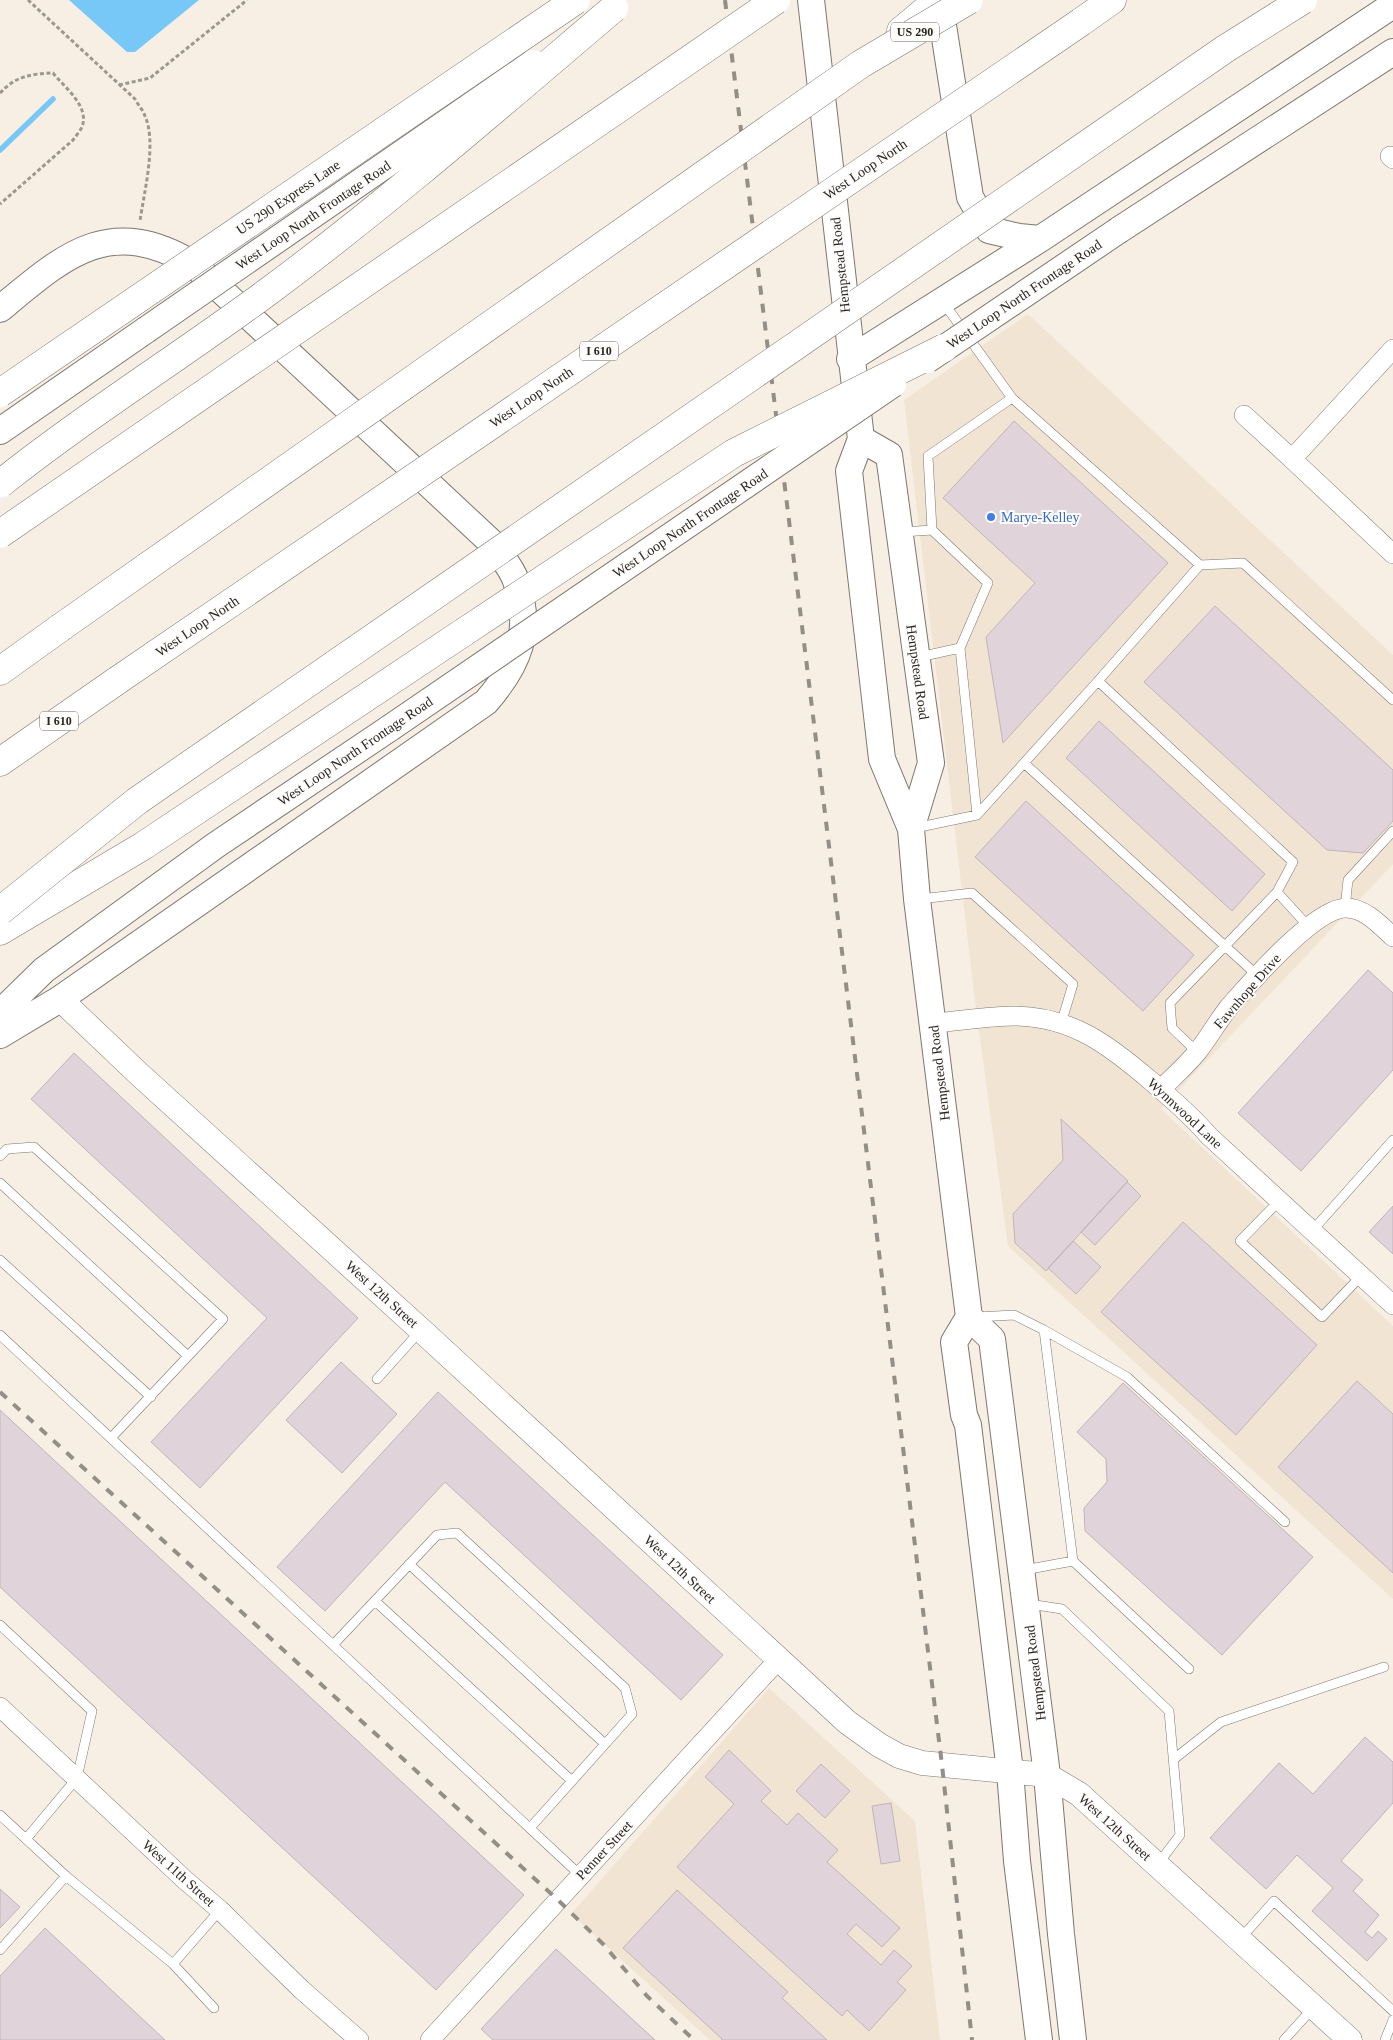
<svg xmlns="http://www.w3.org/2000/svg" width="1393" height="2040" viewBox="0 0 1393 2040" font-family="'Times New Roman',serif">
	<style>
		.built { fill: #f1e4d3 }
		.water { fill: #78c8f7 }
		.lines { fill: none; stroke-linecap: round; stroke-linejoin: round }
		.stream { stroke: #78c8f7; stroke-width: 5.5 }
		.building { fill: #e0d3d9; stroke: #c0b4ba }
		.service-casing { stroke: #7e776e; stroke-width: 10 }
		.minor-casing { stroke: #7e776e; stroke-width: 20 }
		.tertiary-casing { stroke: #7e776e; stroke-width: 25 }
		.secondary-casing { stroke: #7e776e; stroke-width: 28 }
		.motorway-casing { stroke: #7e776e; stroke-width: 29 }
		.path { stroke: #9d978f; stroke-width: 3; stroke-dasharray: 4 2.5; stroke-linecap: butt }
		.service { stroke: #fff; stroke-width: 9 }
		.minor { stroke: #fff; stroke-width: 19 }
		.tertiary { stroke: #fff; stroke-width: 24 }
		.secondary { stroke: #fff; stroke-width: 26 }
		.motorway { stroke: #fff; stroke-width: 28 }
		.rail { stroke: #938e86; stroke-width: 4; stroke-dasharray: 9 9; stroke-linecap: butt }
		.secondary-bridge-casing { stroke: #7e776e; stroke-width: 28; stroke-linecap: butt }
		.motorway-bridge-casing { stroke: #7e776e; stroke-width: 29; stroke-linecap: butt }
		.secondary-bridge { stroke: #fff; stroke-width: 26 }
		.motorway-bridge { stroke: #fff; stroke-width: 28 }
		.shop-dot { fill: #3f7fe0; stroke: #fffdfb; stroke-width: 2 }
		.labels { text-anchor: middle; stroke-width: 4; stroke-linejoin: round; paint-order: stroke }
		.shield { fill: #fffdfb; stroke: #696663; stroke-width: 1 }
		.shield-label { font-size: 12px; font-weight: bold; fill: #292622 }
		.street-label { font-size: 14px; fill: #292622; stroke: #fffdfb }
		.shop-label { font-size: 14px; fill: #366cbe; stroke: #fffdfb; text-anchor: start }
	</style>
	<rect width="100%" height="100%" fill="#f7efe4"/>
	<path class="built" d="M1028 314 1393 655V864L1161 1109 1393 1326V1599L1008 1246 974 993 904 400Z
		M769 1688 915 1821 940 2040H710L571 1914Z"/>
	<path class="water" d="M69 0H199L135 52H127Z"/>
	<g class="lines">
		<path class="stream" d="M0 150 53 99"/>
	</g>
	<path class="building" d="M1014 421 1168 563 1003 743 986 637 1035 583 943 498Z
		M1215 606 1393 770V821L1363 853 1327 850 1144 682Z
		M1099 721 1265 874 1232 911 1066 758Z
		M1026 801 1194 955 1143 1011 975 857Z
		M1368 970 1393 993V1070L1301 1171 1238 1113Z
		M74 1053 358 1318 200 1488 151 1442 267 1318 31 1099Z
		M1061 1119 1128 1181 1046 1271 1015 1243 1013 1214 1063 1160Z
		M1127 1182 1141 1196 1095 1245 1081 1232Z
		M1393 1206V1254L1369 1232Z
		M1183 1222 1317 1345 1236 1435 1101 1312Z
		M1073 1241 1101 1267 1076 1294 1048 1268Z
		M341 1362 397 1414 342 1473 286 1420Z
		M1357 1381 1393 1414V1573L1278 1467Z
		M1123 1383 1313 1557 1222 1655 1085 1531 1084 1508 1107 1482 1106 1459 1077 1432Z
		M438 1392 723 1655 681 1700 445 1482 325 1611 277 1567Z
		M0 1410 524 1895 436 1990 0 1587Z
		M1365 1737 1393 1762V1803L1341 1861 1363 1880 1353 1891 1379 1915 1365 1932 1372 1938 1378 1931 1387 1939 1367 1961 1312 1911 1333 1888 1297 1855 1266 1889 1210 1838 1279 1763 1313 1794Z
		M729 1750 771 1791 761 1801 787 1825 798 1813 838 1850 827 1862 900 1928 882 1947 856 1924 847 1934 881 1965 894 1950 912 1966 897 1982 906 1990 869 2031 847 2010 842 2016 677 1867 734 1804 705 1777Z
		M821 1764 850 1791 825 1818 796 1791Z
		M891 1803 900 1861 881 1864 872 1806Z
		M0 1889 20 1907 0 1928Z
		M677 1890 788 1992 782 1998 827 2040H721L722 2039 623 1948Z
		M45 1928 165 2040H0V1976Z
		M556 1949 655 2040H493L481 2029Z"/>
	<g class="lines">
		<g class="service-casing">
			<path id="service" d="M943 302 1012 398 1200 565
				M902 532 932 530
				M919 657 960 648
				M1098 681 1293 862 1277 892 1170 1003 1172 1028 1197 1052
				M1024 763 1258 976
				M977 815 960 648 988 583 932 530 928 456 1012 398
				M915 828 977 815 1098 681 1200 565 1243 563 1393 700
				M1277 892 1308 926
				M920 899 972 893 1073 984 1061 1024
				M1345 908 1348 880 1393 831
				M0 1156 7 1149 34 1147 223 1319 111 1438
				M0 1183 188 1356
				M1279 1201 1240 1241 1322 1317 1361 1276
				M1312 1231 1393 1140
				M0 1260 151 1397
				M977 1317 1014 1315 1044 1330 1073 1561 1189 1669
				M1044 1330 1127 1377 1285 1522
				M0 1335 580 1875
				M377 1379 421 1330
				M409 1564 605 1744
				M1024 1570 1073 1561
				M375 1601 572 1781
				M1029 1604 1062 1609 1169 1711 1180 1835 1158 1864
				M0 1625 92 1711 77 1778 26 1839
				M333 1645 437 1535 457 1533 625 1688 632 1714 530 1828
				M1174 1759 1221 1722 1384 1667
				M0 1815 66 1876 173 1964 214 2008
				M1241 1938 1274 1901 1393 2011
				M0 1950 66 1876
				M173 1964 220 1910
				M1284 2040 1313 2008
				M1385 2040 1393 2020"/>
		</g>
		<g class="minor-casing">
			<path id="minor" d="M1390 156 1393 159
				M1393 349 1292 459 1393 554
				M1244 415 1292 459
				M933 1023C960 1021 989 1016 1016 1016 1073 1017 1110 1046 1151 1081 1171 1098 1192 1116 1209 1136L1393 1305
				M1161 1089C1173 1077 1187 1065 1198 1051 1209 1037 1218 1021 1229 1007 1250 983 1315 908 1346 908 1365 908 1380 925 1393 937
				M0 1707 185 1880 220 1910 302 1990 359 2040
				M430 2040 778 1660"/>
		</g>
		<g class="tertiary-casing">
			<path id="tertiary" d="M60 999 140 1075 421 1330 847 1722 879 1745 899 1756 922 1763 1047 1775 1079 1794 1350 2040"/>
		</g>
		<g class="secondary-casing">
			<path id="secondary" d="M811 0 861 439 849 471 882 759 911 829 917 899 969 1317 954 1342 964 1415 968 1425 1010 1771 1017 1861 1039 2040
				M939 0 970 197 989 230 1019 237 1040 239
				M1119 230 1393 52
				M0 309C65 255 109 214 193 264L493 544C500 555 512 568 516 581 533 630 519 664 486 702L60 999 0 1035
				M850 359 1040 239 1393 5
				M0 431 146 330
				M861 439 889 455 931 763 911 829
				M0 1013 44 970 216 845 390 728
				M969 1317 992 1339 1047 1775 1061 1934 1073 2040"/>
		</g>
		<g class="motorway-casing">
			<path id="motorway" d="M1081 22 1112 0
				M901 31 938 0
				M0 671 60 628
				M0 762 118 680
				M0 931 143 846 464 632"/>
		</g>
		<path class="path" d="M28 0 135 99C138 105 143 110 145 116 157 143 144 192 140 221
			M119 85 150 78 247 0
			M0 93C16 76 30 74 53 73 64 87 90 106 82 127 80 131 76 136 73 140L0 204"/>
		<use href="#service" class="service"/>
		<use href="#minor" class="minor"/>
		<use href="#tertiary" class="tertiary"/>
		<use href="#secondary" class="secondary"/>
		<use href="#motorway" class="motorway"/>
		<path class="rail" d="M725 0 942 1765 972 2040
			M0 1392 558 1900 604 1945 647 1996 694 2040"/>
		<g class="secondary-bridge-casing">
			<path id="secondary-bridge" d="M146 330 533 63
				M927 360 1119 230
				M390 728 893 384"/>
		</g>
		<g class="motorway-bridge-casing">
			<path id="motorway-bridge" d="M0 393 576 0
				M0 484C88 414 183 355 273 288 391 200 502 103 614 8
				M0 534 776 0
				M60 628 861 64 969 0
				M464 632 734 453 944 348
				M118 680 1081 22
				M0 911 137 801 1225 49 1303 0"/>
		</g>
		<use href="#secondary-bridge" class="secondary-bridge"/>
		<use href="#motorway-bridge" class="motorway-bridge"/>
	</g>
	<circle class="shop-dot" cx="991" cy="517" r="5"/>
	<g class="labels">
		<g class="shield">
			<rect x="891" y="22.5" width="48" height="19" rx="4"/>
			<rect x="580" y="341.5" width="38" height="19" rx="4"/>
			<rect x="40" y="711.5" width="38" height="19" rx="4"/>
		</g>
		<g class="shield-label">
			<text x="915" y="36">US 290</text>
			<text x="599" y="355">I 610</text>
			<text x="59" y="725">I 610</text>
		</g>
		<g class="street-label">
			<text transform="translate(865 169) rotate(-34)" y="5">West Loop North</text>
			<text transform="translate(288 197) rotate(-34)" y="5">US 290 Express Lane</text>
			<text transform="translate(313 215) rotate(-34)" y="5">West Loop North Frontage Road</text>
			<text transform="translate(840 265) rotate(-96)" y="5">Hempstead Road</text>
			<text transform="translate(1024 294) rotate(-34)" y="5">West Loop North Frontage Road</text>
			<text transform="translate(531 397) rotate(-34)" y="5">West Loop North</text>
			<text transform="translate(690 523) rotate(-34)" y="5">West Loop North Frontage Road</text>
			<text transform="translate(197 626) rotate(-34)" y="5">West Loop North</text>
			<text transform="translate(918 672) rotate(82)" y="5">Hempstead Road</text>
			<text transform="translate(355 751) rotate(-34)" y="5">West Loop North Frontage Road</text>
			<text transform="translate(1247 991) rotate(-49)" y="5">Fawnhope Drive</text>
			<text transform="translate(939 1073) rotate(-97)" y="5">Hempstead Road</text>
			<text transform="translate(1185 1113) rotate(43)" y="5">Wynnwood Lane</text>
			<text transform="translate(382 1294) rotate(42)" y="5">West 12th Street</text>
			<text transform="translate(680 1569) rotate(43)" y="5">West 12th Street</text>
			<text transform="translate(1035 1673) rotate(-97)" y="5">Hempstead Road</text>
			<text transform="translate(1115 1827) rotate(42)" y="5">West 12th Street</text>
			<text transform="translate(604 1850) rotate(-47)" y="5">Penner Street</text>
			<text transform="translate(179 1873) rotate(42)" y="5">West 11th Street</text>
		</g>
		<g class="shop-label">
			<text x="1001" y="522">Marye-Kelley</text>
		</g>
	</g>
</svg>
